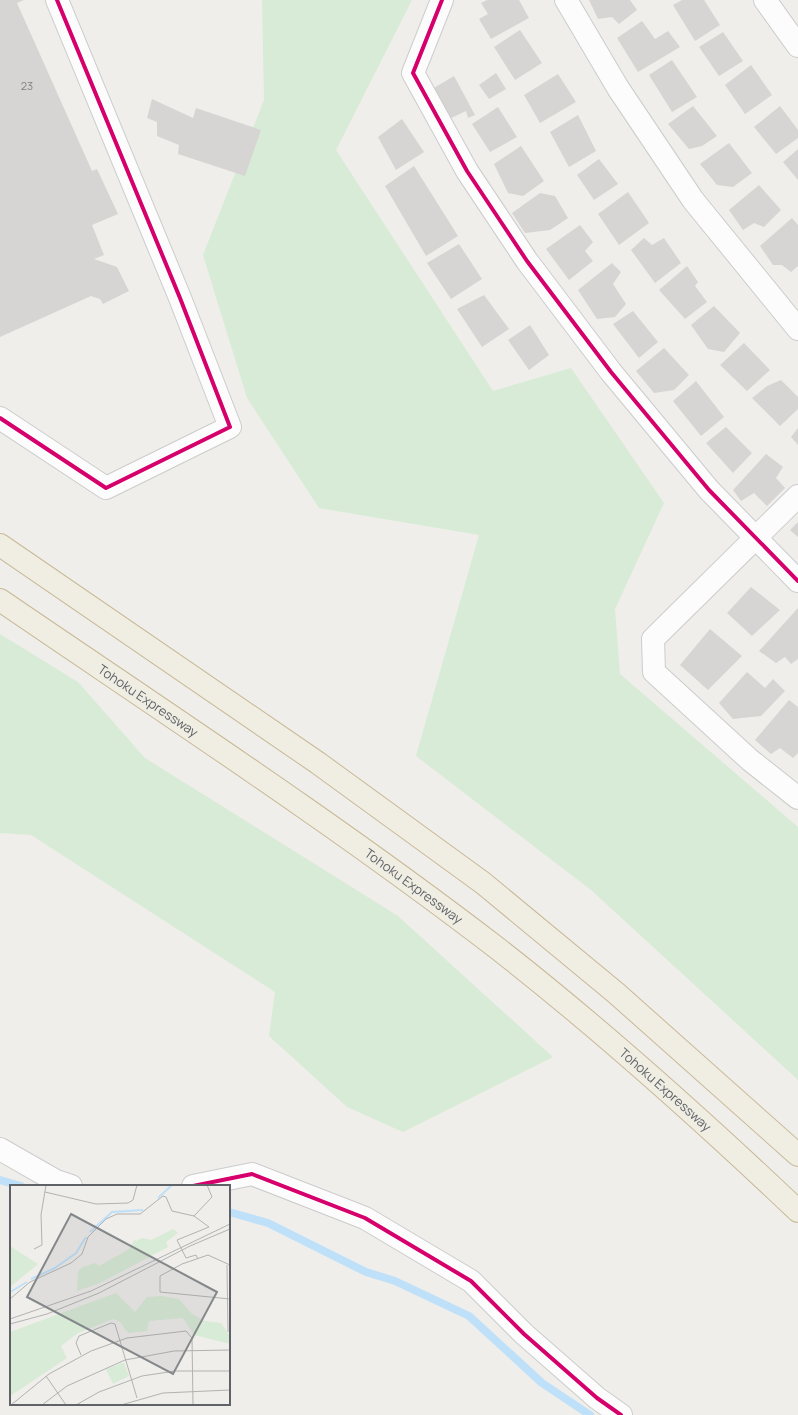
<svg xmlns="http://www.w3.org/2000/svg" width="798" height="1415" viewBox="0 0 798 1415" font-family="Manrope,sans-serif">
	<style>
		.green { fill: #d8ebd6 }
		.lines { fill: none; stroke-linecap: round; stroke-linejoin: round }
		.stream { stroke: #bfe0f9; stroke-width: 8 }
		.building { fill: #d6d5d3 }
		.street-casing { stroke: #cbcccc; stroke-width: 24 }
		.highway-casing { stroke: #c8b996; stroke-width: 24 }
		.street { stroke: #fdfcfc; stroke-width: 22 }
		.highway { stroke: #f0ede3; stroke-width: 22 }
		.cycleway-casing { stroke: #fff; stroke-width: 6 }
		.cycleway { stroke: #d6006c; stroke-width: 4 }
		.labels { text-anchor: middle; stroke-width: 4; stroke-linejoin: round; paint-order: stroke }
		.number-label { font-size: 11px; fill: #7e8184 }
		.street-label { font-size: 13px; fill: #5f6368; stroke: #fff }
		.inset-river { fill: none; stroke: #bfe0f9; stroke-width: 2 }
		.inset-road { fill: none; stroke: #b1b2b2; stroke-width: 1 }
		.view { fill: #84888a; fill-opacity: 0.15; stroke: #84888a; stroke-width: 2 }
		.inset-edge { fill: none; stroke: #5f6368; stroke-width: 2 }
	</style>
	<rect width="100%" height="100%" fill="#efeeea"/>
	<path class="green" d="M262 0H412L336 150 493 391 571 368 664 503 615 609 620 674 798 827V1080L591 890 416 756 479 535 319 508 247 398 203 255 264 100Z
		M0 634 78 682 145 758 398 916 553 1057 403 1132 347 1107 269 1036 275 992 31 835 0 833Z"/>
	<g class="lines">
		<path class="stream" d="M0 1180 21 1186
			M229 1212 268 1223 366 1272 395 1281 469 1316 542 1383 590 1415"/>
	</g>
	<path class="building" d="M0 0H24L17 3 92 171 97 169 118 214 92 225 104 255 94 259 117 267 129 291 103 304 100 299 91 296 0 337Z
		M487 0H519L529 18 491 39 479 19 488 14 481 3Z
		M589 0H630L637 10 619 24 612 17 598 19Z
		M682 0H704L720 25 695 41 673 5Z
		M642 21 655 39 668 31 680 47 638 72 617 38Z
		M520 30 542 63 515 80 494 47Z
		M723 32 743 61 719 76 699 47Z
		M672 60 697 97 672 112 649 75Z
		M751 65 772 95 745 114 725 85Z
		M496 73 506 89 489 99 479 85Z
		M558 74 576 102 540 123 524 95Z
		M454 76 475 115 468 118 466 111 447 120 429 91Z
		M152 99 193 118 196 108 261 130 245 176 178 154 179 145 157 136V122L147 118Z
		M693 106 717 136 702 146 689 149 668 124Z
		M780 106 798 130V138L776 154 754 127Z
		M498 107 517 137 490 152 472 124Z
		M578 115 596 151 569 167 550 132Z
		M402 119 424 152 396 170 378 137Z
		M729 143 752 173 733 187 717 185 700 164Z
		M521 146 544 181 523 196 508 193 494 164Z
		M798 149V180L783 162Z
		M599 159 618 184 594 200 577 175Z
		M414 166 458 236 426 256 385 186Z
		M759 185 781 210 764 227 754 223 743 230 729 210Z
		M628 192 649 223 619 245 598 214Z
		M540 193 555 196 568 218 550 230 525 233 512 213Z
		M792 218 798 225V266L791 272 782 265H773L760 246Z
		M580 225 593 242 585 251 593 261 569 280 546 249Z
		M644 238 652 245 664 238 681 263 655 283 631 250Z
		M459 244 482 279 451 299 427 263Z
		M612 263 621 272 613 284 626 304 615 317 597 319 578 290Z
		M687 266 698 282 695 286 707 302 685 319 659 290Z
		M484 295 509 329 482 347 457 309Z
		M714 306 740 333 724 352 708 349 691 325Z
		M633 311 658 342 639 358 613 324Z
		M530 325 549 355 529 370 508 340Z
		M744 343 770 370 747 391 720 365Z
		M664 348 689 375 674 390 654 393 636 371Z
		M781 380 798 397V409L780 426 752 398 767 386Z
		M696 381 724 417 701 436 673 401Z
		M726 427 752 453 733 473 706 443Z
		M798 428V445L791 437Z
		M766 454 783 467 776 478 785 488 767 506 754 493 741 501 733 490Z
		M798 522V537L790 530Z
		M751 587 780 610 752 636 727 613Z
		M798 608V659L791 664 785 657 776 663 759 651Z
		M710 629 742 656 708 690 680 665Z
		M747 672 765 688 773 679 785 691 761 716 733 719 719 703Z
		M789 700 798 707V753L793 758 780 748 771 754 755 740Z"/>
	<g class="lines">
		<g class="street-casing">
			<path id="street" d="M442 0 413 73 467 171 527 261 611 372 709 490 798 581
				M566 0 618 88 693 200 798 329
				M765 0 798 46
				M0 418 106 488 230 427 180 298 57 0
				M798 496 653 639 654 672 750 760 798 798
				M0 1149 56 1181 71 1186
				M193 1186 252 1174 365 1218 471 1281 524 1334 597 1398 621 1415"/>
		</g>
		<g class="highway-casing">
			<g id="highway">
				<path d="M0 545 318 763 483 883 616 993 798 1155"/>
				<path id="s1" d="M0 600C167 714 337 825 497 948 602 1030 701 1119 798 1211"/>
			</g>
		</g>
		<use href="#street" class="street"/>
		<use href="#highway" class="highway"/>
		<g class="cycleway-casing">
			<path id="cycleway" d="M442 0 413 73 467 171 527 261 611 372 709 490 798 581
				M0 418 106 488 230 427 180 298 57 0
				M193 1186 252 1174 365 1218 471 1281 524 1334 597 1398 621 1415"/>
		</g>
		<use href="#cycleway" class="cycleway"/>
	</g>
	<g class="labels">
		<g class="number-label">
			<text x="27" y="90">23</text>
		</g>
		<g class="street-label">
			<text dy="5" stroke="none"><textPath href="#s1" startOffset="179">Tohoku Expressway</textPath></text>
			<text dy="5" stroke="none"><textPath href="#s1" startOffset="503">Tohoku Expressway</textPath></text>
			<text dy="5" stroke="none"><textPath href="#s1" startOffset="827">Tohoku Expressway</textPath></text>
		</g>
	</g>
	<g transform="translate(10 1185)">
		<rect width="220" height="220" fill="#efeeea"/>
		<path d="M163 44 168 48 156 57 158 62 90 98 67 106 68 86 73 82 85 78 89 81 119 64 125 54 126 56 132 53 141 55ZM0 61 28 79 0 102ZM106 108 125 127 137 112 152 111 169 114 182 129 195 136 211 138 220 151V159L184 150 173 133 139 136 137 146 118 148 110 137 103 134 68 148 51 161 57 173 0 211V147ZM112 178H114L119 191 103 199 96 184Z" fill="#d8ebd6"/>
		<path class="inset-river" d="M148 13 162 0M80 47 102 27 133 25M21 94 45 83 66 68 76 52M0 107 17 97"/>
		<path class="inset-road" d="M35 7 86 19 118 18 123 15 127 0M184 31 202 12 197 0M24 64 32 60 31 30 36 0M217 80 218 147M220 80 198 70 172 79 150 91V107L220 114M0 114 20 97 61 78 72 69 78 52 96 34 107 29H130L153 11 156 12 162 26 184 31 199 42 167 55 176 73 186 70 188 74M0 134 81 106 220 39M0 139 37 129 89 108 180 61 220 44M71 170 66 158 69 151 101 138 105 139 127 213M36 191 56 220M1 220 39 189 81 166 117 153 176 146 182 153 183 220M32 220 57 201 115 175 164 166 220 165M66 220 89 207 132 191 165 186H220M111 220 153 208 220 205"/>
		<path class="view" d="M61 29 207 107 163 189 17 112Z"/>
		<rect width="220" height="220" class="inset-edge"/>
	</g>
</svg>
